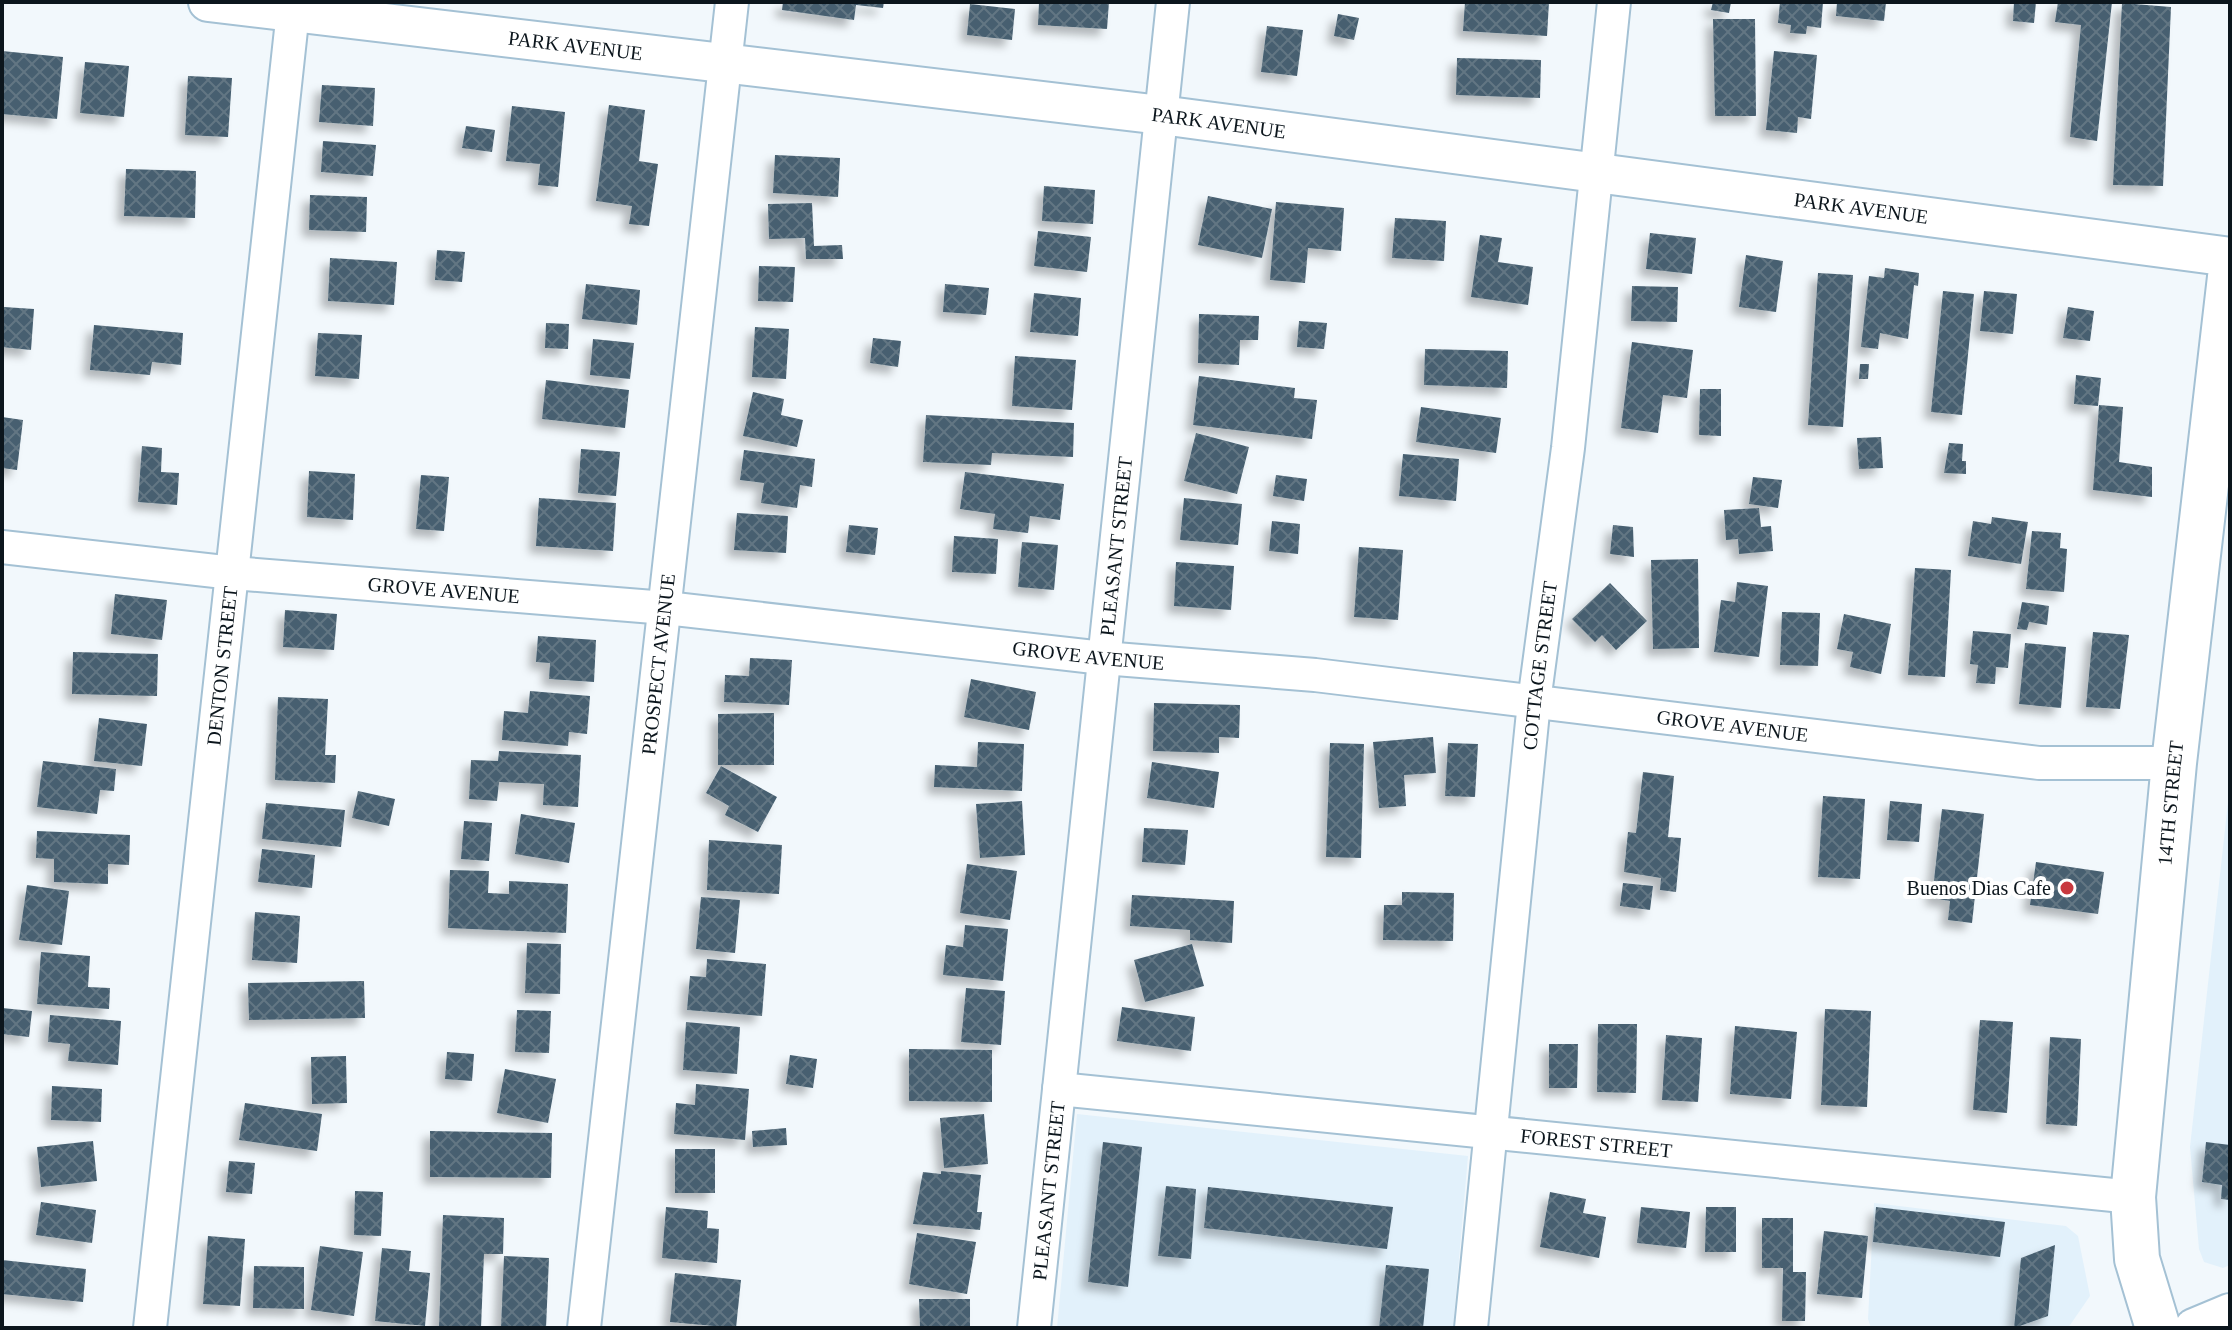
<svg xmlns="http://www.w3.org/2000/svg" width="2232" height="1330" viewBox="0 0 2232 1330" font-family="Georgia,serif">
	<style>
		.built { fill: #e2f1fb }
		.building { fill: url(#building-cross-hatch); filter: url(#shadow) }
		.lines { fill: none; stroke-linecap: round; stroke-linejoin: round }
		.minor-casing { stroke: #a4c1d4; stroke-width: 36 }
		.tertiary-casing { stroke: #a4c1d4; stroke-width: 42 }
		.primary-casing { stroke: #a4c1d4; stroke-width: 48 }
		.minor { stroke: #fff; stroke-width: 32 }
		.tertiary { stroke: #fff; stroke-width: 38 }
		.primary { stroke: #fff; stroke-width: 44 }
		.poi-dot { fill: #c8383e; stroke: #fff; stroke-width: 3 }
		.labels { text-anchor: middle; stroke-width: 8; stroke-linejoin: round; paint-order: stroke }
		.street-label { font-size: 20px; fill: #0c161d; stroke: #fff }
		.poi-label { font-size: 20px; fill: #0c161d; stroke: #fff; text-anchor: end }
	</style>
	<defs>
		<pattern id="building-cross-hatch" width="8" height="8" patternUnits="userSpaceOnUse" patternTransform="scale(2)"><rect width="8" height="8" fill="#465f70"/><path d="M0 0l8 8M0 8l8-8" fill="none" stroke="#627683"/></pattern>
		<filter id="shadow"><feDropShadow dx="-7" dy="7" stdDeviation="4" flood-color="#0004"/></filter>
	</defs>
	<rect width="100%" height="100%" fill="#f2f8fc"/>
	<path class="built" d="M2230 784V1265L2223 1268 2204 1262 2199 1249 2190 1147Z
		M1077 1114 1468 1156 1453 1328H1057Z
		M1874 1203 2066 1226 2078 1236 2090 1296 2068 1328H1871L1868 1319Z"/>
	<path class="building" d="M783 2H884L883 8 856 5 854 20 782 10Z
		M1039 2H1109L1107 29 1038 25Z
		M1465 2H1549L1547 36 1463 31Z
		M1713 2H1731L1729 13 1711 10Z
		M1780 2H1823L1821 28 1807 26 1806 34 1790 33 1791 25 1778 23Z
		M1837 2H1886L1884 21 1836 16Z
		M2014 2H2036L2034 23 2013 21Z
		M2058 2H2112L2097 141 2070 137 2081 25 2055 22Z
		M2122 3 2171 7 2163 186 2113 185Z
		M970 4 1015 9 1012 40 967 35Z
		M1338 14 1359 18 1354 40 1334 36Z
		M1713 19H1755L1756 116H1715Z
		M1267 26 1303 30 1297 76 1261 72Z
		M2 51 63 57 57 119 2 114Z
		M1774 51 1817 55 1811 119 1798 117 1797 133 1766 130Z
		M1457 58 1541 60 1540 98 1456 95Z
		M85 62 129 66 124 117 80 113Z
		M188 76 232 78 228 137 185 135Z
		M322 85 375 88 373 126 319 122Z
		M609 105 645 110 639 161 658 164 649 226 629 224 632 206 596 201Z
		M512 106 565 112 558 187 538 185 540 164 506 161Z
		M466 126 495 130 492 152 462 148Z
		M323 141 376 145 373 176 321 172Z
		M775 155 840 158 838 197 773 193Z
		M126 169 196 171 195 218 124 216Z
		M1044 186 1095 190 1093 224 1042 221Z
		M310 195 367 197 366 232 309 230Z
		M1208 196 1272 209 1262 258 1198 245Z
		M1276 202 1344 208 1341 251 1308 248 1305 283 1270 280Z
		M812 203 814 246 842 245 843 259H806L805 238 769 239 768 204Z
		M1395 218 1446 221 1444 261 1392 258Z
		M1038 231 1091 237 1087 272 1034 266Z
		M1650 233 1696 238 1692 274 1646 269Z
		M1480 235 1502 238 1498 262 1533 267 1528 305 1471 297Z
		M437 250 465 252 462 282 435 280Z
		M1746 255 1783 261 1776 312 1739 307Z
		M330 258 397 262 394 305 328 301Z
		M759 266 795 267 793 302 758 301Z
		M1885 268 1919 273 1918 286 1914 285 1908 339 1880 333 1878 349 1861 347 1869 276 1884 278Z
		M1818 273 1853 275 1843 427 1808 425Z
		M586 284 640 290 637 325 582 319Z
		M945 284 989 288 986 315 943 312Z
		M1632 286 1678 287 1677 322 1631 321Z
		M1943 291 1974 294 1962 415 1931 412Z
		M1984 291 2017 294 2013 334 1980 331Z
		M1034 293 1081 298 1078 336 1030 332Z
		M4 307 34 309 31 350 2 347Z
		M2068 307 2094 311 2090 341 2063 338Z
		M1199 314 1259 316 1258 340H1240L1239 365 1198 363Z
		M1299 321 1327 323 1324 349 1297 347Z
		M546 323 569 324 568 349 545 348Z
		M94 325 183 333 181 365 152 362 150 375 90 370Z
		M755 327 789 329 786 379 752 377Z
		M318 333 362 335 359 379 315 376Z
		M873 338 901 341 898 367 870 363Z
		M593 339 634 343 630 379 590 375Z
		M1632 342 1693 350 1687 398 1663 395 1658 433 1621 428Z
		M1425 349 1508 351 1507 388 1424 385Z
		M1015 356 1076 360 1072 410 1012 406Z
		M1860 364H1869L1868 379H1859Z
		M2076 375 2101 378 2098 406 2074 404Z
		M1199 376 1295 388 1294 398 1317 400 1312 439 1193 425Z
		M546 380 629 390 625 428 542 419Z
		M1700 389H1721V436L1699 435Z
		M753 392 784 399 781 415 803 420 797 447 743 436Z
		M2099 405 2123 407 2119 462 2152 467V497L2093 490Z
		M1421 407 1501 418 1496 453 1416 442Z
		M926 415 1074 423 1073 457 992 453 991 465 923 462Z
		M2 417 23 420 17 470 2 468Z
		M1196 433 1249 447 1237 494 1184 481Z
		M1881 437 1883 468 1859 469 1857 438Z
		M1949 443 1963 444 1962 461H1966V474L1944 473Z
		M142 446 162 448 161 472 179 473 177 505 138 502Z
		M581 449 620 452 616 496 578 493Z
		M744 450 815 459 812 487 800 485 797 508 761 503 764 483 740 480Z
		M1403 454 1459 459 1456 501 1399 496Z
		M309 471 355 474 353 520 307 517Z
		M965 472 1064 484 1060 520 1030 516 1028 533 993 529 995 514 960 509Z
		M421 475 449 477 444 531 416 529Z
		M1276 475 1307 479 1304 501 1273 496Z
		M1753 477 1782 480 1778 508 1749 504Z
		M539 498 616 503 613 551 536 546Z
		M1184 498 1242 504 1238 545 1180 540Z
		M1759 508 1761 527 1771 526 1773 551 1739 554 1738 539 1726 540 1724 510Z
		M737 513 788 516 786 553 734 550Z
		M1992 517 2028 522 2021 564 1968 556 1973 521 1991 524Z
		M1272 521 1300 524 1298 554 1269 551Z
		M849 525 878 528 875 555 846 552Z
		M1613 525 1633 527 1634 557 1610 554Z
		M2032 531 2061 533 2060 548 2067 549 2064 592 2026 589Z
		M954 536 998 539 996 574 952 572Z
		M1022 542 1058 545 1054 590 1018 587Z
		M1359 547 1403 550 1398 620 1354 617Z
		M1698 559 1699 648 1653 649 1651 560Z
		M1176 562 1234 566 1231 610 1174 606Z
		M1915 568 1951 570 1945 677 1908 675Z
		M1737 582 1768 586 1759 657 1714 652 1721 600 1735 602Z
		M1610 583 1647 621 1616 650 1602 635 1595 642 1572 619Z
		M115 594 167 600 162 640 111 634Z
		M2022 602 2049 606 2047 625 2029 622 2027 630 2017 629Z
		M285 610 337 614 334 650 283 647Z
		M1782 612 1820 613 1818 666 1780 665Z
		M1844 614 1891 624 1881 674 1850 667 1853 652 1837 649Z
		M1973 631 2011 634 2008 668 1996 667 1995 684 1976 683 1978 665 1970 664Z
		M2093 632 2129 635 2120 709 2086 707Z
		M538 636 596 640 594 682 549 679 550 663 536 662Z
		M2025 643 2066 647 2061 708 2019 704Z
		M73 652 158 654 157 696 72 694Z
		M750 658 792 660 789 705 724 702 725 675 749 676Z
		M971 679 1036 692 1029 730 964 717Z
		M530 691 590 696 587 734 569 732 568 746 502 740 504 711 528 713Z
		M278 697 328 699 325 755H336L335 783 275 780Z
		M1154 703 1240 705 1239 738 1219 737V753L1153 751Z
		M774 713V765H718V714Z
		M99 718 147 724 142 766 94 761Z
		M1433 737 1436 773 1404 775 1406 806 1379 808 1373 742Z
		M978 742 1024 744 1022 791 934 787 935 765 977 767Z
		M1330 743 1364 744 1361 858 1326 857Z
		M1448 743 1478 744 1475 797 1445 796Z
		M499 751 581 755 578 807 543 805 544 784 499 782 497 801 469 799 471 760 498 761Z
		M43 761 116 769 114 791 100 790 97 814 37 807Z
		M1152 762 1219 772 1214 808 1147 798Z
		M721 766 777 797 758 832 725 815 729 806 706 793Z
		M1643 772 1674 776 1668 837 1681 838 1676 892 1660 890 1661 878 1624 872 1628 832 1636 833Z
		M358 791 395 799 389 826 352 818Z
		M1823 796 1865 799 1860 879 1818 877Z
		M1022 801 1025 855 980 858 976 804Z
		M1890 801 1922 804 1919 842 1887 840Z
		M266 803 345 810 341 847 262 839Z
		M1942 809 1984 814 1972 923 1948 920 1950 901 1932 898Z
		M521 814 575 823 569 863 515 854Z
		M464 821 492 823 489 861 461 859Z
		M1144 828 1188 830 1185 865 1142 862Z
		M37 831 130 835 129 865 108 864V884L54 882V859L36 858Z
		M709 840 782 845 779 894 707 890Z
		M262 849 315 855 312 888 258 882Z
		M2036 862 2104 872 2098 914 2030 905Z
		M967 864 1017 871 1010 920 960 913Z
		M450 870 489 871 488 893 509 894V881L568 884 566 933 448 928Z
		M1623 883 1653 886 1650 910 1620 906Z
		M27 885 69 891 62 945 19 940Z
		M1402 892 1454 893 1453 941 1383 940 1384 905H1402Z
		M1132 895 1234 901 1232 943 1190 940V930L1130 926Z
		M701 897 740 900 735 953 696 949Z
		M255 912 300 916 297 963 252 960Z
		M965 925 1008 929 1003 981 943 975 946 945 963 947Z
		M527 943 561 944 560 994 525 993Z
		M1192 944 1204 986 1145 1002 1134 960Z
		M41 952 90 956 88 987 110 988 109 1009 37 1004Z
		M707 959 766 964 762 1016 687 1010 690 976 706 977Z
		M364 981 365 1018 249 1020 248 983Z
		M966 988 1005 991 1001 1045 961 1042Z
		M1122 1007 1195 1017 1191 1051 1117 1041Z
		M2 1008 32 1011 29 1037 2 1034Z
		M1825 1009 1871 1011 1867 1107 1821 1105Z
		M517 1010 551 1011 549 1053 515 1052Z
		M50 1015 121 1021 118 1065 68 1061 70 1044 48 1042Z
		M1980 1020 2013 1022 2007 1113 1973 1110Z
		M686 1022 740 1027 737 1074 683 1070Z
		M1598 1024H1637L1636 1093 1597 1092Z
		M1735 1026 1797 1032 1791 1099 1730 1094Z
		M1666 1035 1702 1038 1698 1102 1662 1100Z
		M2050 1037 2081 1039 2077 1126 2046 1124Z
		M1549 1044H1578L1577 1088H1549Z
		M909 1049 992 1050V1102L909 1101Z
		M447 1052 474 1054 472 1081 445 1079Z
		M790 1055 817 1059 813 1088 786 1084Z
		M346 1056 347 1103 312 1104 311 1057Z
		M505 1069 556 1079 548 1123 497 1113Z
		M696 1084 749 1089 745 1140 674 1134 676 1103 695 1105Z
		M52 1086 102 1089 101 1122 51 1120Z
		M245 1103 322 1114 317 1151 239 1140Z
		M984 1114 988 1164 944 1168 940 1118Z
		M786 1128 787 1145 753 1147 752 1131Z
		M430 1131 552 1133 551 1178 430 1177Z
		M93 1141 97 1181 41 1187 37 1147Z
		M1103 1142 1142 1147 1128 1287 1088 1282Z
		M2206 1142 2230 1145V1200L2221 1199 2222 1185 2202 1182Z
		M675 1149H715V1193H675Z
		M229 1161 255 1163 252 1194 226 1192Z
		M941 1171 981 1175 977 1212H982L980 1230 913 1224 923 1172 941 1174Z
		M1166 1186 1196 1189 1191 1259 1158 1256Z
		M1208 1187 1393 1207 1387 1249 1204 1228Z
		M355 1191 383 1192 381 1236 354 1235Z
		M1550 1192 1586 1199 1583 1213 1606 1217 1599 1258 1540 1247Z
		M41 1202 96 1210 92 1243 36 1235Z
		M666 1207 708 1211 707 1228 719 1229 717 1263 662 1258Z
		M1641 1207 1690 1212 1686 1248 1637 1243Z
		M1706 1207H1736V1252H1705Z
		M1876 1207 2005 1222 2000 1257 1873 1242Z
		M443 1215 504 1218 503 1254H484L481 1328 439 1327Z
		M1762 1218H1793V1272H1806L1805 1321H1782L1783 1268H1762Z
		M1824 1231 1868 1236 1862 1298 1817 1294Z
		M917 1233 976 1242 967 1294 909 1284Z
		M208 1236 245 1239 240 1306 203 1304Z
		M2055 1245 2048 1316 2014 1328 2021 1258Z
		M320 1246 363 1252 354 1316 311 1310Z
		M382 1248 411 1251 409 1271 430 1273 425 1326 375 1321Z
		M504 1256 549 1258 546 1328H501Z
		M2 1260 86 1269 83 1302 2 1294Z
		M1386 1265 1429 1269 1423 1328H1379Z
		M254 1266 304 1267V1309L253 1308Z
		M675 1273 741 1280 736 1328 670 1322Z
		M919 1299H970V1328H920Z"/>
	<g class="lines">
		<g class="minor-casing">
			<g id="minor">
				<path id="s1" d="M2 547 233 573 666 608 1103 658 1315 675 2039 763H2174"/>
				<path id="s2" d="M1059 1089 2133 1197"/>
				<path id="s3" d="M150 1328 294 2"/>
				<path id="s4" d="M584 1328 732 2"/>
				<path id="s5" d="M1034 1328 1173 2"/>
				<path id="s6" d="M1471 1328 1534 702 1568 448 1614 2"/>
			</g>
		</g>
		<g class="tertiary-casing">
			<g id="tertiary">
				<path id="s7" d="M208 2 1161 115 2230 257"/>
				<path d="M2194 1328 2230 1313"/>
			</g>
		</g>
		<g class="primary-casing">
			<g id="primary">
				<path id="s8" d="M2158 1328 2137 1259 2133 1197 2174 763 2230 277"/>
			</g>
		</g>
		<use href="#minor" class="minor"/>
		<use href="#tertiary" class="tertiary"/>
		<use href="#primary" class="primary"/>
	</g>
	<circle class="poi-dot" cx="2067" cy="888" r="8"/>
	<g class="labels">
		<g class="street-label">
			<text dy="7" stroke="none"><textPath href="#s7" startOffset="370">PARK AVENUE</textPath></text>
			<text dy="7" stroke="none"><textPath href="#s7" startOffset="1018">PARK AVENUE</textPath></text>
			<text dy="7" stroke="none"><textPath href="#s7" startOffset="1666">PARK AVENUE</textPath></text>
			<text dy="7" stroke="none"><textPath href="#s5" startOffset="786">PLEASANT STREET</textPath></text>
			<text dy="7" stroke="none"><textPath href="#s1" startOffset="444">GROVE AVENUE</textPath></text>
			<text dy="7" stroke="none"><textPath href="#s1" startOffset="1092">GROVE AVENUE</textPath></text>
			<text dy="7" stroke="none"><textPath href="#s3" startOffset="666">DENTON STREET</textPath></text>
			<text dy="7" stroke="none"><textPath href="#s4" startOffset="668">PROSPECT AVENUE</textPath></text>
			<text dy="7" stroke="none"><textPath href="#s6" startOffset="666">COTTAGE STREET</textPath></text>
			<text dy="7" stroke="none"><textPath href="#s1" startOffset="1740">GROVE AVENUE</textPath></text>
			<text dy="7" stroke="none"><textPath href="#s8" startOffset="530">14TH STREET</textPath></text>
			<text dy="7" stroke="none"><textPath href="#s2" startOffset="540">FOREST STREET</textPath></text>
			<text dy="7" stroke="none"><textPath href="#s5" startOffset="138">PLEASANT STREET</textPath></text>
		</g>
		<g class="poi-label">
			<text x="2051" y="895">Buenos Dias Cafe</text>
		</g>
	</g>
	<rect width="2232" height="1330" fill="none" stroke="#0c161d" stroke-width="8"/>
</svg>
